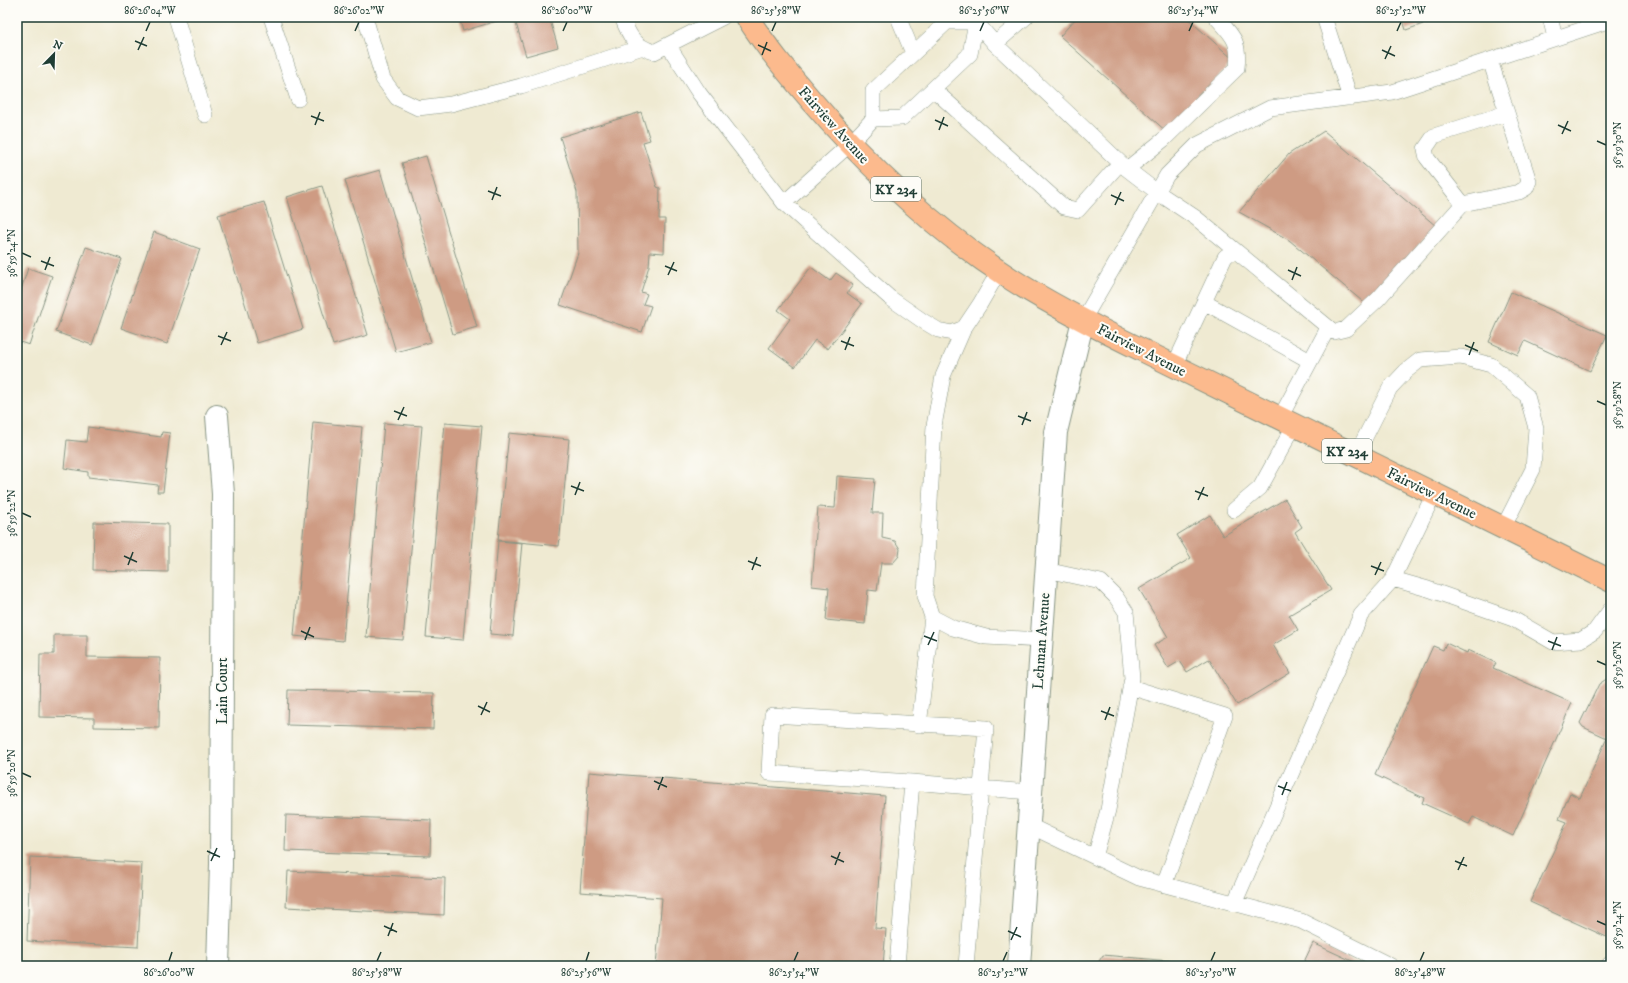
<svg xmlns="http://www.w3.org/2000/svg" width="1628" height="983" viewBox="0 0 1628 983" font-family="'IM FELL DW Pica',serif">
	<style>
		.building { fill: #ce9b83 }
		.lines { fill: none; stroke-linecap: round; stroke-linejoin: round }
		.lane-casing { stroke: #879483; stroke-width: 16 }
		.street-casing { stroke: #879483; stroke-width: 24 }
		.primary-casing { stroke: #879483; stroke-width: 24 }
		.lane { stroke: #fff; stroke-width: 15 }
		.street { stroke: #fff; stroke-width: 22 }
		.primary { stroke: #fcba8d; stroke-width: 22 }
		.ticks { fill: none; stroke: #1f3d34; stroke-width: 1.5 }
		.labels { text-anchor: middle; stroke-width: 4; stroke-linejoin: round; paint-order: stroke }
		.shield { fill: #fdfcf7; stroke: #62766e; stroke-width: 1 }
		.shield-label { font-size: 14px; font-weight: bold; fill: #1f3d34 }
		.street-label { font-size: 15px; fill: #1f3d34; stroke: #fdfcf7 }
		.neatline { fill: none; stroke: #1f3d34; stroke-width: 1.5 }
		.ticks-label { font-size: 10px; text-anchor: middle; fill: #1f3d34 }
	</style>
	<rect width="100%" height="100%" fill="#fdfcf7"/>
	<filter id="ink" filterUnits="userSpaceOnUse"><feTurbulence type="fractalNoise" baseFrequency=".025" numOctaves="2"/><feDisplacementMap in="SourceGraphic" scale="8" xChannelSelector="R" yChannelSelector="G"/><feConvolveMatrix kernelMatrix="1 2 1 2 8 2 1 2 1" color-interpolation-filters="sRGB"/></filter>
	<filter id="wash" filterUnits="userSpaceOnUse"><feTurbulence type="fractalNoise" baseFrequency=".012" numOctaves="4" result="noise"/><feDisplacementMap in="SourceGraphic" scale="16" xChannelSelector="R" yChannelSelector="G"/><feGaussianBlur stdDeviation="0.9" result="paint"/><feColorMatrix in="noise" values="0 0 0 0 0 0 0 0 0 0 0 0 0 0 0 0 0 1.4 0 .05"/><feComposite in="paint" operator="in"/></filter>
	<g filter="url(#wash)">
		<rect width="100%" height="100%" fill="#efead2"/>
		<g id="blocks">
			<path class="building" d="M459 17H510L463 31Z
				M514 17H549L558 47 526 56Z
				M1077 17H1186L1234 60 1168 133 1060 36Z
				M1402 17H1421L1423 24 1406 30Z
				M641 112 650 140 643 142 657 187 660 188 659 219H665L664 253 650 252 649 266 641 292 647 294 643 304 651 306 642 332 560 305 578 253 577 192 560 137Z
				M1324 131 1436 226 1368 306 1289 240 1239 212 1289 154Z
				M426 156 477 327 453 334 402 163Z
				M380 170 431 342 396 352 345 180Z
				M322 186 368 335 333 345 287 197Z
				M264 202 303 329 257 343 218 215Z
				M154 232 200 249 167 344 121 328Z
				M86 247 122 259 92 345 56 332Z
				M811 267 830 281 836 273 853 285 847 293 862 304 828 349 815 340 795 367 769 348 790 319 778 310Z
				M28 268 52 276 29 345 17 341V302Z
				M1511 292 1607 335 1590 371 1525 341 1518 355 1489 342Z
				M313 422 362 427 343 641 294 636Z
				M384 423 422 426 403 640 366 637Z
				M445 423 482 426 463 640 426 637Z
				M88 427 161 437 162 432 170 433 163 492H157L158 485 88 477V472L64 468 67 440 86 442Z
				M509 433 569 439 559 546 498 540Z
				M837 476 875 479 872 513H883L882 538 895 541 900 549 899 556 893 563H881L877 591 868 590 865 624 826 620 829 588 812 586 818 507 835 508Z
				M1285 499 1302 527 1295 532 1331 590 1289 615 1298 630 1273 645 1290 673 1237 705 1209 659 1187 672 1180 661 1168 668 1154 645 1168 637 1139 589 1191 558 1177 535 1210 515 1223 536Z
				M94 522 168 524V572L93 570Z
				M498 541 522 543 513 636 490 634Z
				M54 635H87V657L160 658 159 728 94 727V718L39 717 40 654H54Z
				M1446 643 1467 653 1468 650 1496 663 1493 668 1572 703 1513 836 1473 817 1469 824 1422 803 1424 798 1375 775 1433 646 1443 650Z
				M1611 676V939L1530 902 1567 822 1559 819 1570 793 1580 798 1607 738 1583 727 1580 723 1599 684Z
				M288 690 434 693 433 729 287 725Z
				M589 772 885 796 875 928 886 929 883 966H656L662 898 580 892Z
				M286 815 431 820 430 856 285 851Z
				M30 857 142 863 138 947 27 941Z
				M288 871 445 878 444 915 286 907Z
				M1313 943 1363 966H1302Z
				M1103 955 1192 963 1193 966H1096Z"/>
		</g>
	</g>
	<g filter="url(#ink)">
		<use href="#blocks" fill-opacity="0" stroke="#879483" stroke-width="1"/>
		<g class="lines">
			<g class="lane-casing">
				<path id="lane" d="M176 17 205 115
					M271 17 298 99
					M365 17 383 79 397 98 418 108 451 104 521 86 640 48
					M622 17C629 36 634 46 654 52L723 17
					M898 17 913 53
					M974 17 976 22 995 44 1127 169 1157 192 1196 218 1334 332 1346 329 1378 299 1463 204 1519 192 1526 188 1529 181 1490 60
					M1324 17 1350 98
					M1550 17 1555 38
					M995 44 1026 17
					M668 45 699 93 784 203 890 298 923 321 938 330 952 333 964 328 980 304 999 271
					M933 89 1064 207 1078 210 1120 163
					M1127 169 1163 140 1237 68C1240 41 1233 36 1216 17
					M784 203 850 144 873 119 902 118 970 54 976 22H947L873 91V119
					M1463 204 1427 158 1425 149 1434 136 1506 113
					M1204 302 1310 361
					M1083 320 1167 175 1197 145 1270 108 1392 92 1611 20
					M964 328 943 376 934 426 925 596 932 617 953 628 986 637 1041 640
					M1174 366 1225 257 1233 250
					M1280 418 1328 328
					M1356 455 1390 388 1406 371 1420 360 1461 357 1491 365 1527 396 1536 428 1533 469 1503 528
					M1434 494 1393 579 1428 589 1513 619 1553 642 1581 640 1595 631 1611 609
					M1234 510 1260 488 1294 426
					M1046 570 1101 582 1116 597 1126 612 1132 678 1108 810 1095 857
					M1130 687 1225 716 1164 885
					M919 725 932 617
					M912 782 769 773 772 715 986 728 966 966
					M1028 825 1139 878 1301 921 1391 966
					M1234 904 1361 615 1393 579
					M897 966 912 782 1030 792
					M1608 966 1611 963"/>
			</g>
			<g class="street-casing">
				<path id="street" d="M217 416 223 494 221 864 218 966
					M1019 966 1056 432 1083 320"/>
			</g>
			<g class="primary-casing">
				<path id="primary" d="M747 17C766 47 788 73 811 100 870 169 935 230 1011 279 1053 306 1099 329 1144 351L1611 581"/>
			</g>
			<use href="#lane" class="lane"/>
			<use href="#street" class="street"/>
			<use href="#primary" class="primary"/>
		</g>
	</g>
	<path class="ticks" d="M146 31 150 22M355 31 359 22M563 31 567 22M772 31 776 22M980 31 984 22M1189 31 1193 22M1397 31 1401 22M135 41 147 46M758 45 771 51M138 50 144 37M1382 50 1395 56M762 55 767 42M1385 59 1391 46M311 116 324 121M935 120 948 126M315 125 320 112M1558 125 1571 131M939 130 944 117M1562 134 1568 121M1597 141 1606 145M488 191 501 196M1111 195 1124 201M492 200 497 187M1115 205 1121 192M22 253 31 257M41 261 54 266M665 266 677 271M45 270 50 257M1288 270 1301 276M668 275 674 262M1292 280 1297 267M218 336 231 341M841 341 854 346M221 345 227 332M1465 345 1478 351M845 350 850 337M1469 355 1474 342M1597 401 1606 405M394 411 407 416M1018 416 1031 421M398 420 404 407M1022 425 1027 412M571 486 584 491M1195 491 1208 496M575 495 580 482M1198 500 1204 487M22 513 31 517M124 556 137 562M748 561 761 566M128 565 133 552M1371 566 1384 571M752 570 757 557M1375 575 1381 562M301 631 314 637M924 636 937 641M305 640 310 627M1548 641 1561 646M928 645 934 632M1552 650 1557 637M1597 661 1606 665M478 706 490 712M1101 711 1114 716M481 715 487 702M1105 720 1110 707M22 773 31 777M654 781 667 787M1278 786 1291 791M658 790 663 777M1282 795 1287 782M207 851 220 857M831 856 844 862M211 861 217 848M1455 861 1467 866M835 865 840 852M1458 870 1464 857M1597 921 1606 925M384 926 397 932M1008 931 1021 937M388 936 393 923M1011 940 1017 927M169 961 172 952M377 961 381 952M586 961 589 952M794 961 798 952M1003 961 1007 952M1211 961 1215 952M1420 961 1424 952"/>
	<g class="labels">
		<g class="shield">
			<rect x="871" y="177" width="50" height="24" rx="3"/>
			<rect x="1322" y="439" width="50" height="24" rx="3"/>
		</g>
		<g class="shield-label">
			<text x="896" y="194">KY 234</text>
			<text x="1347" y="456">KY 234</text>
		</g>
		<g class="street-label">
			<text transform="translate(834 125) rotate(48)" y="5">Fairview Avenue</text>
			<text transform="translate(1142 350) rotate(27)" y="5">Fairview Avenue</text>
			<text transform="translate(1432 493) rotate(26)" y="5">Fairview Avenue</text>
			<text transform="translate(1041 641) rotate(-86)" y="5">Lehman Avenue</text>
			<text transform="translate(222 691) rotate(-90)" y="5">Lain Court</text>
		</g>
	</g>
	<rect width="1628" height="983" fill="none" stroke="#fdfcf7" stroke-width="44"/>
	<g transform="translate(54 54) rotate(23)" stroke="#fdfcf7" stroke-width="3" paint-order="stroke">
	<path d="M0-3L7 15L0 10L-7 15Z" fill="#1f3d34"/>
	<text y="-6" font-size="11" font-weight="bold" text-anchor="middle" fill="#1f3d34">N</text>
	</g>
	<rect x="22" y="22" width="1584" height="939" class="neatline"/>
	<g class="ticks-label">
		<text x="150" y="14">86°26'04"W</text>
		<text x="359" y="14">86°26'02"W</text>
		<text x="567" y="14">86°26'00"W</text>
		<text x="776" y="14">86°25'58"W</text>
		<text x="984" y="14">86°25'56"W</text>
		<text x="1193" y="14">86°25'54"W</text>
		<text x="1401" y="14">86°25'52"W</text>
		<text transform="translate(1617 145) rotate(-90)" y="4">36°59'30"N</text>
		<text transform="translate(11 253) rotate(-90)" y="4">36°59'24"N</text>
		<text transform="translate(1617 405) rotate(-90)" y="4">36°59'28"N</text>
		<text transform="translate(11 513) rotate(-90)" y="4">36°59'22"N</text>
		<text transform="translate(1617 665) rotate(-90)" y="4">36°59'26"N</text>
		<text transform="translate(11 773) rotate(-90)" y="4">36°59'20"N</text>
		<text transform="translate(1617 925) rotate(-90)" y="4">36°59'24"N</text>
		<text x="169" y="976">86°26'00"W</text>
		<text x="377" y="976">86°25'58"W</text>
		<text x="586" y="976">86°25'56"W</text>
		<text x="794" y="976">86°25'54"W</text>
		<text x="1003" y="976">86°25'52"W</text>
		<text x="1211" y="976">86°25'50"W</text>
		<text x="1420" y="976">86°25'48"W</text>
	</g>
</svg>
